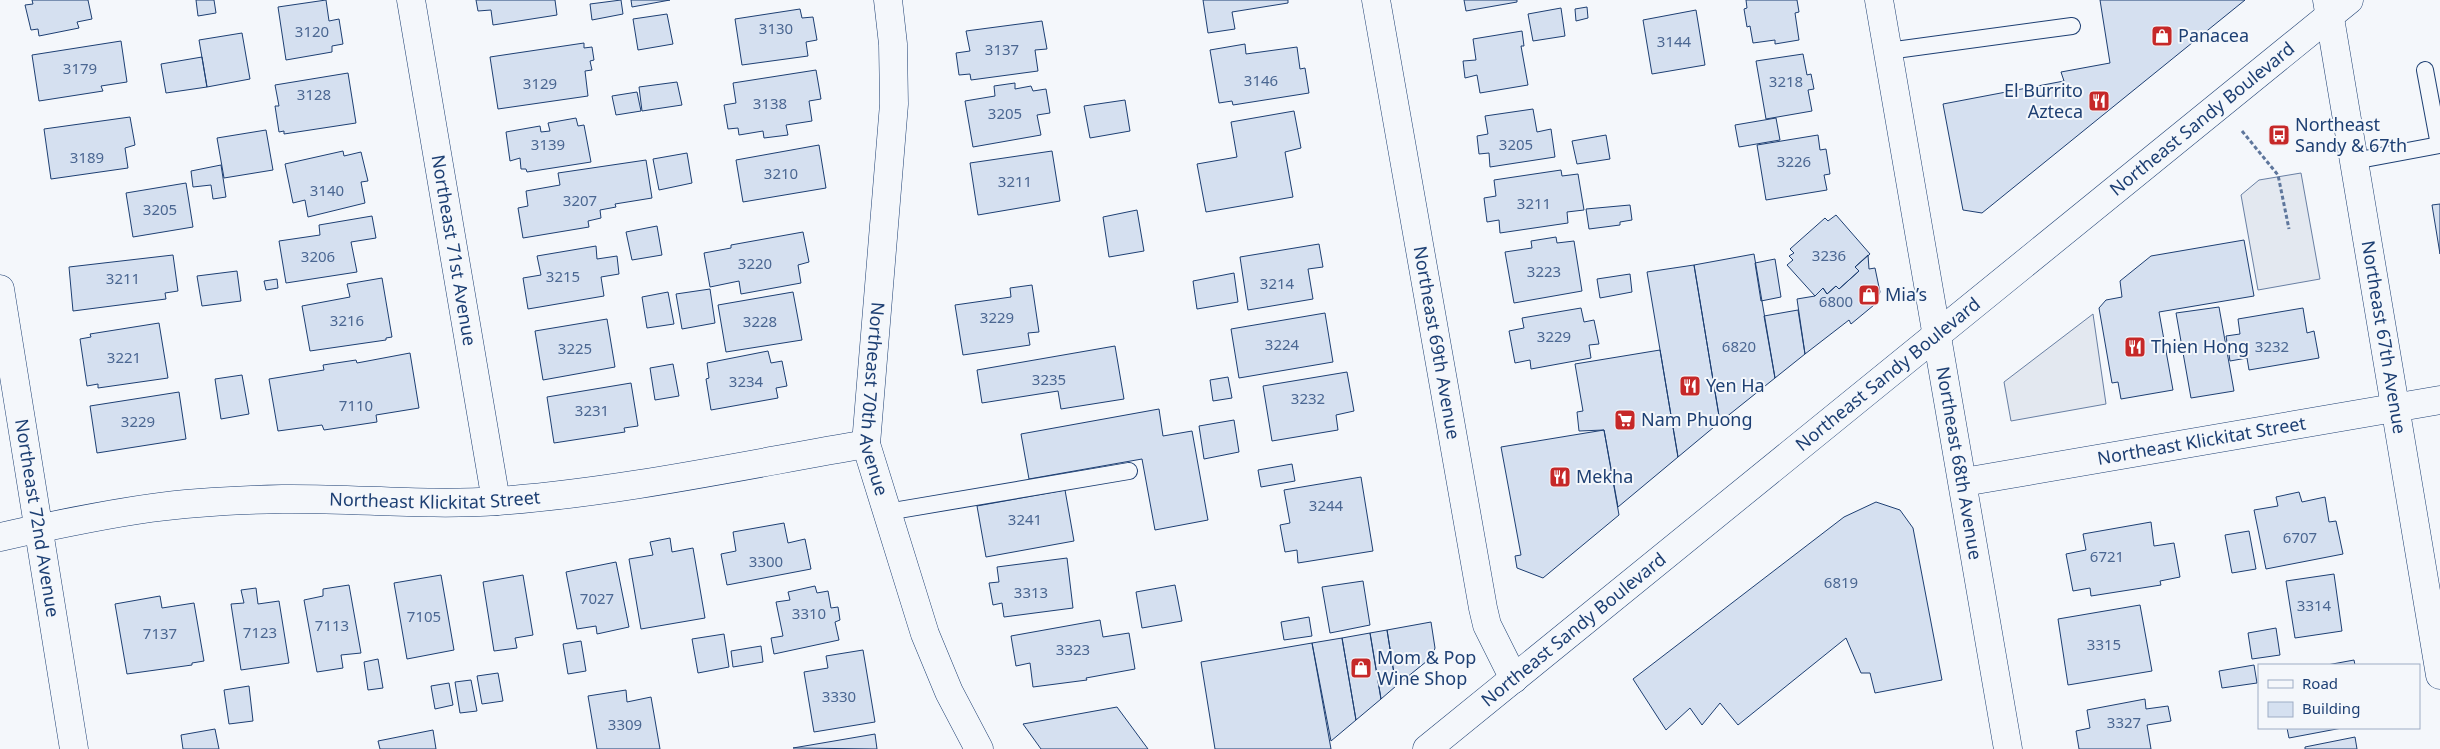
<svg xmlns="http://www.w3.org/2000/svg" width="2440" height="749" viewBox="0 0 2440 749" font-family="'Noto Sans',sans-serif">
	<style>
		.parking { fill: #e3e8f0; stroke: #687fa3 }
		.building { fill: #d5e0f0; stroke: #1d3f73 }
		.lines { fill: none; stroke-linecap: round; stroke-linejoin: round }
		.lane-casing { stroke: #1d3f73; stroke-width: 18 }
		.street-casing { stroke: #1d3f73; stroke-width: 29 }
		.primary-casing { stroke: #1d3f73; stroke-width: 29 }
		.path { stroke: #5e769c; stroke-width: 3; stroke-dasharray: 4 2.5; stroke-linecap: butt }
		.lane { stroke: #f4f7fb; stroke-width: 16 }
		.street { stroke: #f4f7fb; stroke-width: 28 }
		.primary { stroke: #f4f7fb; stroke-width: 28 }
		.labels { text-anchor: middle; stroke-width: 4; stroke-linejoin: round; paint-order: stroke }
		.number-label { font-size: 15px; fill: #4b6792 }
		.poi-label { font-size: 18px; fill: #1d3f73; stroke: #f4f7fb; text-anchor: start }
		.street-label { font-size: 18px; fill: #1d3f73; stroke: #f4f7fb }
	</style>
	<rect width="100%" height="100%" fill="#f4f7fb"/>
	<path class="parking" d="M2301 173 2320 279 2258 290 2241 195 2259 180Z
		M2093 314 2106 404 2011 421 2004 382Z"/>
	<path class="building" d="M32 0H88L92 19 77 22 79 28 39 36 38 29 31 30 25 5 33 4Z
		M196 0H214L216 13 198 16Z
		M326 0 329 21 339 19 343 44 332 46V52L286 60 278 7Z
		M476 0H555L557 15 493 25 491 10 478 11Z
		M621 0 623 14 592 20 590 4Z
		M631 0H670L632 7Z
		M1203 0H1288V3L1232 12 1235 29 1208 33Z
		M1464 0H1517V2L1466 11Z
		M1746 0H1797L1799 12 1795 13 1799 40 1775 44V40L1753 43 1750 26 1747 27 1744 9 1747 8Z
		M2100 0H2245L1982 213 1963 210 1943 104 2064 81 2061 72 2110 63Z
		M1587 7 1588 18 1576 21 1575 9Z
		M1561 8 1565 36 1533 41 1528 14Z
		M800 9 802 18 813 17 817 40 806 42 808 56 742 65 735 19Z
		M1696 10 1705 65 1652 74 1643 20Z
		M667 14 673 44 638 50 633 19Z
		M1042 21 1047 49 1035 50 1038 71 971 80 970 74 959 75 956 53 970 51 966 31Z
		M1522 31 1524 46H1521L1528 85 1480 93 1477 75 1465 78 1463 61 1476 60 1473 39Z
		M242 33 250 79 207 87 199 40Z
		M121 41 127 82 101 86 103 91 39 101 32 55Z
		M584 43V48L592 47 594 60 590 61 592 70 585 71 588 96 498 109 490 57Z
		M1245 44 1246 54 1297 47 1300 69 1305 68 1309 93 1233 105 1232 101 1219 103 1210 50Z
		M1803 54 1807 75 1811 74 1814 89 1808 90 1812 111 1766 119 1756 61Z
		M202 57 207 87 166 93 161 64Z
		M816 70 821 99 809 101 812 121 786 125 788 135 764 138 763 131 739 135 738 128 728 129 724 105 736 103 733 83Z
		M348 73 356 123 284 134V131L279 132 275 106H279L275 85Z
		M677 82 682 105 642 111 639 87Z
		M1015 83V89L1031 86 1033 91 1046 89 1050 113 1037 115 1041 135 973 147 965 101 995 96 994 86Z
		M637 92 641 111 616 115 612 96Z
		M1125 100 1130 131 1090 138 1084 106Z
		M1533 109 1537 132 1551 129 1555 157 1490 167 1489 153 1479 154 1477 136 1488 134 1485 116Z
		M1294 111 1301 148 1285 152 1293 197 1206 212 1197 164 1237 157 1231 122Z
		M130 117 135 145 125 148 128 168 51 179 44 129Z
		M576 118 578 126 584 125 591 162 527 172 526 169H521L520 158 510 161 506 132 540 126 541 132 550 131 548 123Z
		M1776 118 1780 140 1739 147 1735 125Z
		M266 130 273 170 224 178 217 138Z
		M1606 135 1610 159 1577 164 1572 141Z
		M1818 135 1820 150 1826 149 1830 174 1824 175 1827 190 1766 200 1757 145Z
		M819 145 826 188 743 202 736 160Z
		M343 151 344 156 361 152 368 181 361 182 365 203 308 217 305 200 293 203 285 164Z
		M1052 151 1060 201 978 215 970 163Z
		M687 153 692 183 659 190 653 159Z
		M646 160 652 198 615 204 616 207 600 210 601 218 588 221 589 227 523 238 518 208 528 206 526 191 560 185 558 173Z
		M221 165 226 197 213 199 211 185 193 187 191 171Z
		M1561 170 1562 176 1578 174 1584 210 1567 212 1568 223 1500 233 1499 220 1487 222 1484 198 1496 196 1494 180Z
		M186 183 193 227 133 237 126 193Z
		M2440 204V254L2432 205Z
		M1630 205 1632 220 1620 222V225L1589 229 1586 209Z
		M1137 210 1144 251 1109 257 1103 217Z
		M1836 215 1870 254 1855 267 1859 271 1839 289 1836 286 1827 294 1823 288 1815 296 1787 265 1793 260 1789 256 1794 253 1790 249 1825 218 1828 221Z
		M372 216 376 238 351 242 357 272 286 283 279 241 320 235 319 225Z
		M657 226 662 255 632 260 626 232Z
		M803 232 809 262 798 265 801 283 741 294 739 281 710 287 704 253 731 248V245Z
		M1556 237 1557 243 1574 241 1582 291 1514 303 1505 252 1532 248 1531 241Z
		M2244 240 2254 296 2159 312 2173 390 2121 399 2118 382 2112 383 2099 308 2106 300 2122 297 2120 281 2151 256Z
		M1319 244 1323 267 1308 269 1313 299 1248 310 1240 257Z
		M596 246 597 259 617 256 619 274 601 277 604 296 528 309 523 278 541 275 537 256Z
		M1754 254 1775 378 1720 422 1694 265Z
		M173 255 178 291 165 293 166 299 73 311 69 267Z
		M1868 255 1869 269 1875 268 1880 292 1874 305 1851 324 1849 320 1805 354 1797 299 1815 296 1823 288 1827 294 1836 286 1839 289 1859 271 1855 267Z
		M1775 259 1781 297 1761 301 1755 263Z
		M1694 265 1720 422 1678 457 1647 272Z
		M237 271 241 301 202 306 197 276Z
		M1234 273 1238 302 1197 309 1193 281Z
		M1630 274 1632 292 1600 298 1597 279Z
		M382 278 392 337 386 338V340L310 351 302 306 350 297 347 284Z
		M277 279 278 288 266 290 264 281Z
		M1032 285 1039 332 1028 333 1030 345 963 355 955 305 1011 297 1010 288Z
		M710 289 715 323 682 329 676 294Z
		M668 292 674 324 647 328 642 297Z
		M793 292 802 340 726 352 718 305Z
		M2219 307 2234 391 2191 398 2176 313Z
		M1581 308 1584 322 1594 320 1599 344 1589 345 1591 358 1531 369 1530 360 1515 363 1509 331 1524 328 1522 318Z
		M2303 308 2307 333 2314 331 2319 358 2249 370 2247 358 2230 361 2226 336 2240 334 2238 319Z
		M1798 310 1805 354 1775 378 1764 316Z
		M1325 313 1333 362 1239 378 1231 329Z
		M607 319 615 367 543 380 535 331Z
		M159 323 168 378 98 388V384L87 386 80 339 91 337 90 334Z
		M1115 346 1124 399 1061 409 1058 391 982 403 977 370Z
		M1660 350 1678 457 1618 507 1604 430 1579 431 1577 412 1583 411 1575 364Z
		M768 351 771 363 782 361 787 386 776 388 778 398 711 410 706 379 709 378 707 363Z
		M410 353 419 408 376 415 377 422 324 430 322 425 278 431 269 379 324 370 323 365 356 360 357 363Z
		M673 364 679 396 655 400 650 368Z
		M1347 372 1354 411 1336 415 1338 430 1272 441 1263 386Z
		M242 375 249 414 221 419 215 379Z
		M1228 377 1232 398 1213 401 1210 380Z
		M631 383 638 426 624 428 625 432 554 443 547 397Z
		M179 392 186 439 97 453 90 406Z
		M1159 409 1163 436 1192 431 1208 520 1155 530 1142 459 1029 479 1021 434Z
		M1234 420 1239 452 1204 459 1199 426Z
		M1604 430 1619 515 1543 578 1517 568 1515 556 1521 555 1501 447Z
		M1292 464 1295 481 1261 487 1258 470Z
		M1361 477 1373 551 1298 563 1297 550 1285 552 1280 525 1290 523 1284 490Z
		M1065 490 1074 541 986 557 977 506Z
		M2299 492 2302 502 2325 497 2329 522 2336 521 2343 554 2266 569 2254 510 2278 506 2276 497Z
		M1876 502 1900 510 1913 528 1942 680 1875 693 1870 673H1861L1846 638 1738 725 1720 703 1702 725 1690 708 1666 730 1633 679 1844 517Z
		M2151 522 2154 546 2174 543 2180 577 2160 581 2161 585 2091 596 2090 588 2073 591 2066 554 2086 550 2083 534Z
		M784 523 788 543 805 539 811 569 727 585 721 554 736 551 733 532Z
		M2249 531 2256 569 2232 573 2225 535Z
		M670 538 672 552 693 548 705 618 641 629 629 559 653 555 650 542Z
		M1067 558 1073 608 1004 617 1002 603 993 605 989 583 999 582 997 567Z
		M616 562 629 627 597 634 596 626 577 629 566 572Z
		M2334 574 2342 631 2295 638 2286 581Z
		M441 575 454 650 407 659 394 583Z
		M523 575 533 635 515 638 517 648 494 651 483 582Z
		M1363 581 1370 625 1330 633 1322 587Z
		M349 585 361 653 341 655 343 668 317 672 304 600 323 596V589Z
		M1175 585 1182 621 1142 628 1136 592Z
		M815 586 817 593 828 591 831 608 838 607 840 620 835 622 839 640 774 654 771 638 783 636 776 602 790 600 788 592Z
		M256 588 258 604 279 601 289 663 241 670 231 604 244 603 241 590Z
		M160 596 162 608 194 603 204 661 192 663V665L127 674 115 604Z
		M2140 605 2152 671 2068 685 2058 619Z
		M1309 617 1312 636 1284 640 1281 622Z
		M1100 620 1103 637 1129 633 1135 669 1086 678 1087 680 1033 687 1030 663 1016 666 1011 636Z
		M1431 622 1435 648 1432 657 1396 686 1387 630Z
		M2276 628 2280 655 2252 659 2248 633Z
		M1387 630 1396 686 1381 699 1370 633Z
		M1370 633 1381 699 1356 720 1342 638Z
		M724 634 729 667 698 673 692 639Z
		M1342 638 1356 720 1331 741 1312 643Z
		M581 641 586 671 568 674 563 644Z
		M1312 643 1331 749H1215L1201 662Z
		M761 646 763 662 733 667 731 651Z
		M863 650 875 722 814 732 804 672 828 668 826 656Z
		M378 659 383 688 368 690 364 662Z
		M2354 660 2355 665H2327Z
		M2254 665 2257 683 2222 688 2219 671Z
		M498 673 503 701 482 704 477 676Z
		M471 680 477 711 460 713 455 682Z
		M449 683 453 705 435 709 431 686Z
		M249 686 253 721 229 724 224 690Z
		M626 690 627 702 651 697 660 749H597L588 696Z
		M2145 699 2146 709 2168 706 2171 721 2147 725 2151 749H2079L2076 731 2090 728 2087 710Z
		M1117 707 1148 749H1041L1023 724Z
		M2287 728H2342L2289 738Z
		M215 729 219 749H183L181 735Z
		M433 730 436 749H380L378 741Z
		M875 734 877 749 793 748Z
		M2355 737 2357 749H2305V747Z"/>
	<g class="lines">
		<g class="lane-casing">
			<path id="lane" d="M1888 51 2072 26
				M2354 161 2439 145 2425 70
				M887 512 1129 471"/>
		</g>
		<g class="street-casing">
			<g id="street">
				<path id="s1" d="M411 0 496 501"/>
				<path id="s2" d="M888 0 893 44 894 104 866 444 925 634 949 692 979 749"/>
				<path id="s3" d="M1376 0 1483 608 1487 625 1514 679"/>
				<path id="s4" d="M1879 0 2008 749"/>
				<path id="s5" d="M2327 0 2440 675"/>
				<path id="s6" d="M0 289 74 749"/>
				<path id="s7" d="M1964 482 2440 400"/>
				<path id="s8" d="M0 537C50 526 100 515 151 508 194 502 239 500 282 499 354 498 426 506 498 501 621 492 744 465 866 444"/>
			</g>
		</g>
		<g class="primary-casing">
			<g id="primary">
				<path id="s9" d="M1427 749 2349 0"/>
			</g>
		</g>
		<path class="path" d="M2242 131 2278 175 2289 229"/>
		<use href="#lane" class="lane"/>
		<use href="#street" class="street"/>
		<use href="#primary" class="primary"/>
	</g>
	<defs>
		<g id="shop-square" transform="scale(1.125)"><rect x="-9" y="-9" width="18" height="18" rx="4" fill="#c62828" stroke="#f4f7fb"/><path d="M-5-2.5h2.3a2.7 3.5 0 0 1 5.4 0H5L5.5 6h-11ZM-1.5-2.5h3a1.5 2.3 0 0 0-3 0Z" fill="#fff"/></g>
		<g id="restaurant-square" transform="scale(1.125)"><rect x="-9" y="-9" width="18" height="18" rx="4" fill="#c62828" stroke="#f4f7fb"/><path d="M-5-6h1v4h1v-4h1v4h1v-4h1v5L-1.5 .5V6h-2V.5L-5-1ZM5-6V6H3V1.5H1.5Q1.5-4 5-6Z" fill="#fff"/></g>
		<g id="bus-square" transform="scale(1.125)"><rect x="-9" y="-9" width="18" height="18" rx="4" fill="#c62828" stroke="#f4f7fb"/><path d="M-5-6H5V4H4V6H2V4H-2V6H-4V4H-5ZM-3.5-4V0h7V-4ZM-3.5 1.2v1.5H-2V1.2ZM2 1.2v1.5H3.5V1.2Z" fill="#fff"/></g>
		<g id="supermarket-square" transform="scale(1.125)"><rect x="-9" y="-9" width="18" height="18" rx="4" fill="#c62828" stroke="#f4f7fb"/><path d="M-6-5.5h2.5l.6 2H6L4.5 2H-2.5L-4.4-4H-6ZM-1.5 3.2a1.3 1.3 0 1 0 .1 0ZM3 3.2a1.3 1.3 0 1 0 .1 0Z" fill="#fff"/></g>
	</defs>
	<g fill-rule="evenodd">
		<use href="#shop-square" x="2162" y="36"/>
		<use href="#restaurant-square" x="2099" y="101"/>
		<use href="#bus-square" x="2279" y="135"/>
		<use href="#shop-square" x="1869" y="295"/>
		<use href="#restaurant-square" x="2135" y="347"/>
		<use href="#restaurant-square" x="1690" y="386"/>
		<use href="#supermarket-square" x="1625" y="420"/>
		<use href="#restaurant-square" x="1560" y="477"/>
		<use href="#shop-square" x="1361" y="668"/>
	</g>
	<g class="labels">
		<g class="number-label">
			<text x="776" y="34">3130</text>
			<text x="312" y="37">3120</text>
			<text x="1674" y="47">3144</text>
			<text x="1002" y="55">3137</text>
			<text x="80" y="74">3179</text>
			<text x="1261" y="86">3146</text>
			<text x="1786" y="87">3218</text>
			<text x="540" y="89">3129</text>
			<text x="314" y="100">3128</text>
			<text x="770" y="109">3138</text>
			<text x="1005" y="119">3205</text>
			<text x="548" y="150">3139</text>
			<text x="1516" y="150">3205</text>
			<text x="87" y="163">3189</text>
			<text x="1794" y="167">3226</text>
			<text x="781" y="179">3210</text>
			<text x="1015" y="187">3211</text>
			<text x="327" y="196">3140</text>
			<text x="580" y="206">3207</text>
			<text x="1534" y="209">3211</text>
			<text x="160" y="215">3205</text>
			<text x="1829" y="261">3236</text>
			<text x="318" y="262">3206</text>
			<text x="755" y="269">3220</text>
			<text x="1544" y="277">3223</text>
			<text x="563" y="282">3215</text>
			<text x="123" y="284">3211</text>
			<text x="1277" y="289">3214</text>
			<text x="1836" y="307">6800</text>
			<text x="997" y="323">3229</text>
			<text x="347" y="326">3216</text>
			<text x="760" y="327">3228</text>
			<text x="1554" y="342">3229</text>
			<text x="1282" y="350">3224</text>
			<text x="1739" y="352">6820</text>
			<text x="2272" y="352">3232</text>
			<text x="575" y="354">3225</text>
			<text x="124" y="363">3221</text>
			<text x="1049" y="385">3235</text>
			<text x="746" y="387">3234</text>
			<text x="1308" y="404">3232</text>
			<text x="356" y="411">7110</text>
			<text x="592" y="416">3231</text>
			<text x="138" y="427">3229</text>
			<text x="1326" y="511">3244</text>
			<text x="1025" y="525">3241</text>
			<text x="2300" y="543">6707</text>
			<text x="2107" y="562">6721</text>
			<text x="766" y="567">3300</text>
			<text x="1841" y="588">6819</text>
			<text x="1031" y="598">3313</text>
			<text x="597" y="604">7027</text>
			<text x="2314" y="611">3314</text>
			<text x="809" y="619">3310</text>
			<text x="424" y="622">7105</text>
			<text x="332" y="631">7113</text>
			<text x="260" y="638">7123</text>
			<text x="160" y="639">7137</text>
			<text x="2104" y="650">3315</text>
			<text x="1073" y="655">3323</text>
			<text x="839" y="702">3330</text>
			<text x="2124" y="728">3327</text>
			<text x="625" y="730">3309</text>
		</g>
		<g class="poi-label">
			<text x="2178" y="42">Panacea</text>
			<text x="2083" y="97" text-anchor="end">El Burrito<tspan x="2083" dy="21">Azteca</tspan></text>
			<text x="2295" y="131">Northeast<tspan x="2295" dy="21">Sandy &amp; 67th</tspan></text>
			<text x="1885" y="301">Mia’s</text>
			<text x="2151" y="353">Thien Hong</text>
			<text x="1706" y="392">Yen Ha</text>
			<text x="1641" y="426">Nam Phuong</text>
			<text x="1576" y="483">Mekha</text>
			<text x="1377" y="664">Mom &amp; Pop<tspan x="1377" dy="21">Wine Shop</tspan></text>
		</g>
		<g class="street-label">
			<text dy="6" stroke="none"><textPath href="#s9" startOffset="999">Northeast Sandy Boulevard</textPath></text>
			<text dy="6" stroke="none"><textPath href="#s1" startOffset="254">Northeast 71st Avenue</textPath></text>
			<text dy="6" stroke="none"><textPath href="#s5" startOffset="342">Northeast 67th Avenue</textPath></text>
			<text dy="6" stroke="none"><textPath href="#s3" startOffset="348">Northeast 69th Avenue</textPath></text>
			<text dy="6" stroke="none"><textPath href="#s9" startOffset="594">Northeast Sandy Boulevard</textPath></text>
			<text dy="6" stroke="none"><textPath href="#s2" startOffset="401">Northeast 70th Avenue</textPath></text>
			<text dy="6" stroke="none"><textPath href="#s7" startOffset="241">Northeast Klickitat Street</textPath></text>
			<text dy="6" stroke="none"><textPath href="#s4" startOffset="470">Northeast 68th Avenue</textPath></text>
			<text dy="6" stroke="none"><textPath href="#s8" startOffset="438">Northeast Klickitat Street</textPath></text>
			<text dy="6" stroke="none"><textPath href="#s6" startOffset="232">Northeast 72nd Avenue</textPath></text>
			<text dy="6" stroke="none"><textPath href="#s9" startOffset="189">Northeast Sandy Boulevard</textPath></text>
		</g>
	</g>
	<rect x="2258" y="664" width="162" height="65" fill="#f4f7fb" stroke="#9eadc5"/>
	<rect x="2268" y="680" width="25" height="8" fill="#f4f7fb" stroke="#9eadc5"/>
	<text x="2302" y="689" font-size="15" fill="#1d3f73">Road</text>
	<rect x="2268" y="702" width="25" height="15" fill="#d5e0f0" stroke="#9eadc5"/>
	<text x="2302" y="714" font-size="15" fill="#1d3f73">Building</text>
</svg>
